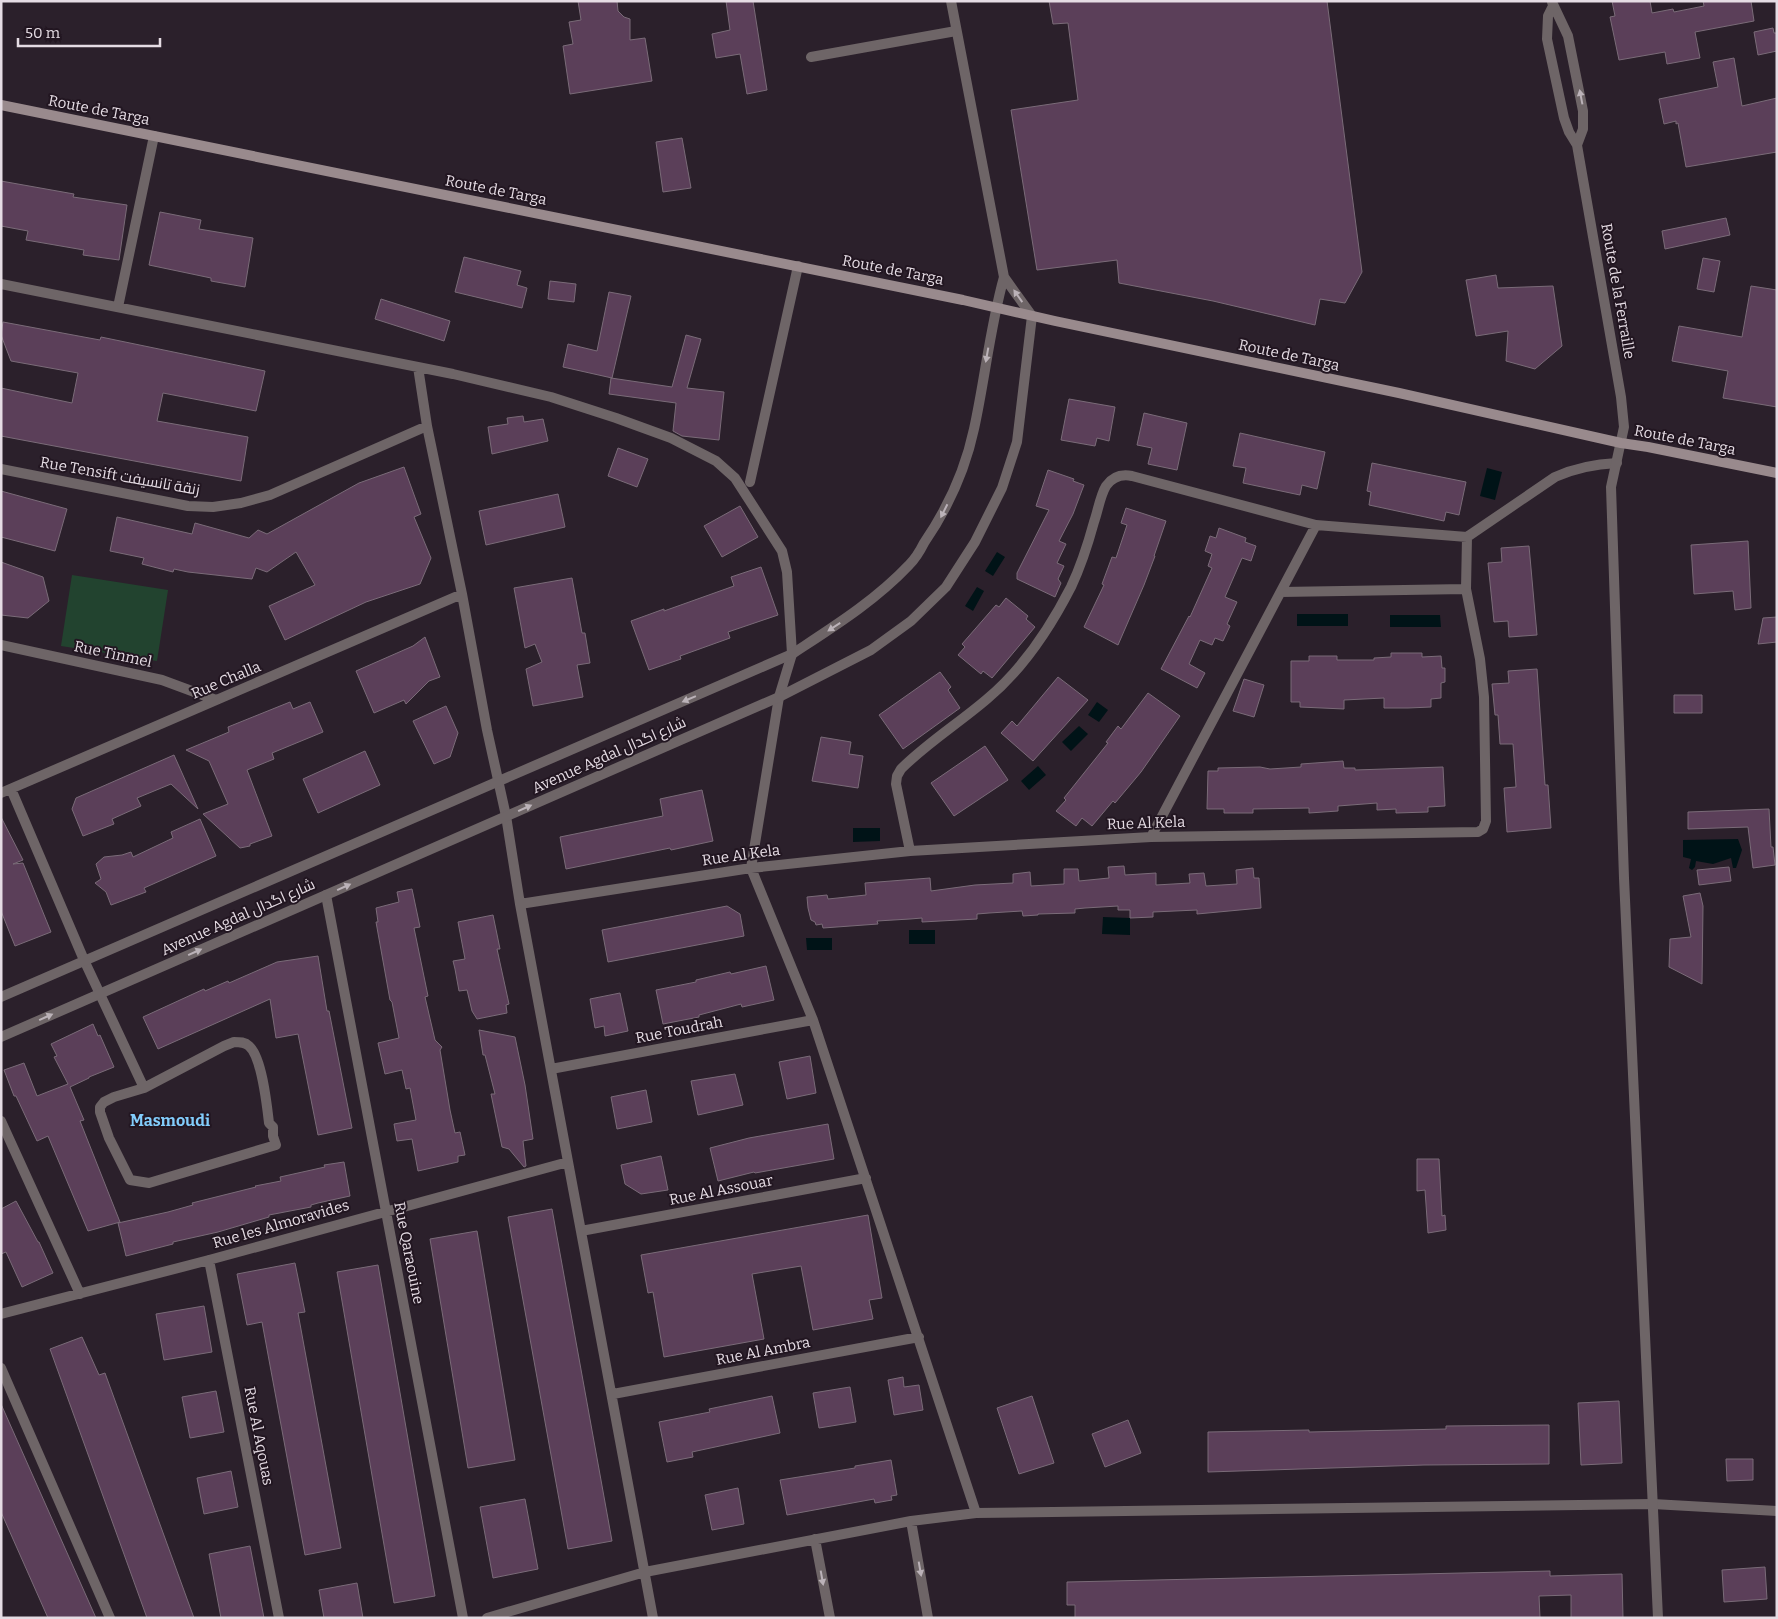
<svg xmlns="http://www.w3.org/2000/svg" width="1778" height="1619" viewBox="0 0 1778 1619" font-family="Bitter,Cairo,serif">
	<style>
		.green { fill: #22432f }
		.water { fill: #001317 }
		.building { fill: #5b3f59; stroke: #7a6b78 }
		.lines { fill: none; stroke-linecap: round; stroke-linejoin: round }
		.minor { stroke: #6e6567; stroke-width: 10 }
		.tertiary { stroke: #6e6567; stroke-width: 10 }
		.secondary { stroke: #998a8d; stroke-width: 10 }
		.oneway { fill: #bbb2b8 }
		.labels { text-anchor: middle; stroke-width: 4; stroke-linejoin: round; paint-order: stroke }
		.street-label { font-size: 15px; fill: #e5dce4; stroke: #221621 }
		.neighbourhood-label { font-size: 16px; font-weight: bold; fill: #82cdfc; stroke: #221621 }
	</style>
	<rect width="100%" height="100%" fill="#2b202b"/>
	<path class="green" d="M72 575 168 590 157 661 61 646Z"/>
	<path class="water" d="M1487 468 1502 472 1495 500 1480 496Z
		M997 552 1005 557 993 576 985 571Z
		M977 587 984 591 973 611 965 606Z
		M1348 614V626H1297V614Z
		M1390 615H1440L1441 627H1390Z
		M1097 702 1108 710 1099 722 1088 715Z
		M1079 726 1088 734 1071 751 1062 742Z
		M1038 766 1046 775 1029 790 1021 781Z
		M853 828H880V841L853 842Z
		M1738 839 1742 850 1736 868H1733L1731 858 1713 864 1696 861 1695 867 1692 870 1689 868 1691 859 1683 857V840Z
		M1103 917 1130 918V935L1102 934Z
		M909 930H935V944H909Z
		M806 938H832V950H807Z"/>
	<path class="building" d="M578 1H617L618 11 624 17 630 19V40L645 38 652 81 570 94 563 46 573 44 569 22 581 20Z
		M726 1H753L767 90 747 94 740 54 716 58 712 34 730 30Z
		M1049 1H1327L1362 272 1345 303 1320 299 1315 325 1213 301 1119 283 1117 260 1037 270 1011 110 1078 100 1068 23 1053 24Z
		M1612 1H1650L1652 13 1673 9 1674 12 1704 6 1703 1H1751L1754 21 1695 32 1700 58 1667 64 1665 52 1619 60 1610 17 1615 16Z
		M1773 28 1774 33H1777V51L1758 55 1754 32Z
		M1734 58 1742 106 1777 98V152L1686 167 1678 123 1676 124V121L1664 124 1659 99 1718 87 1713 62Z
		M682 138 691 188 663 192 656 142Z
		M1 181 74 194 73 197 127 205 119 260 83 255 84 250 26 240 28 231 1 226Z
		M160 212 201 220 199 229 253 238 245 287 211 281V278L149 265Z
		M1726 218 1730 235 1665 249 1662 231Z
		M464 257 521 271 517 285 527 288 522 308 455 292Z
		M1703 258 1720 261 1714 292 1697 289Z
		M1496 275 1498 288 1553 286 1562 346 1535 369 1506 361 1508 331 1476 336 1466 280Z
		M550 281 576 284 574 302 548 299Z
		M1751 286 1777 290V407L1723 398 1728 371 1672 361 1679 326 1742 337Z
		M609 292 631 296 612 378 563 367 568 344 597 351Z
		M381 299 450 321 444 341 375 319Z
		M3 322 100 340 101 337 265 371 256 411 163 393 157 421 248 437 241 481 1 436V388L72 403 78 373 11 361 1 335Z
		M686 335 701 339 687 388 724 392 719 440 682 436 673 431 676 403 609 394 611 378 672 387Z
		M1069 399 1115 407 1109 441 1097 438 1095 446 1061 440Z
		M1144 413 1187 423 1177 470 1148 464 1152 448 1137 445Z
		M523 416 524 422 543 419 548 441 492 454 488 427 508 424 507 418Z
		M1240 433 1325 452 1317 489 1302 485 1300 495 1243 483 1246 468 1233 466Z
		M618 448 648 459 637 487 608 476Z
		M1372 463 1466 482 1459 515 1446 512 1444 521 1369 505 1371 492 1367 491Z
		M404 467 421 514 414 517 431 558 420 584 366 602 285 640 269 606 315 585 296 552 267 572 256 568 252 579 188 572 174 569 173 572 142 564 144 558 110 551 117 517 192 534 195 523 249 538 258 530 267 534 359 483Z
		M1048 470 1074 479 1073 481 1084 485 1073 514 1059 541 1066 544 1057 563 1064 566 1058 579 1061 583 1055 597 1017 579V573L1049 510 1036 506Z
		M1 491 67 509 55 551 1 537Z
		M558 494 565 527 486 545 479 511Z
		M740 506 758 537 722 557 704 526Z
		M1126 508 1166 521 1154 556H1155L1144 585 1118 645 1084 627 1104 585 1102 584 1112 557 1116 558 1127 525 1121 523Z
		M1219 528 1246 538 1245 542 1256 546 1251 561 1242 558 1225 597 1237 602 1227 624 1230 626 1223 641 1215 638 1212 645 1200 640 1189 664 1205 673 1197 688 1161 669 1189 616 1190 617 1212 568 1208 566 1212 554 1205 551 1210 536 1216 538Z
		M1748 541 1751 608 1735 610 1733 591 1694 594 1691 545Z
		M1529 546 1537 635 1509 637 1508 621 1494 622 1488 563 1502 562 1501 548Z
		M1 562 43 577 49 601 28 618 1 615Z
		M761 567 778 615 728 632 730 638 680 656 681 659 649 670 631 621 664 609V611L734 586 731 577Z
		M572 578 582 633H585L590 663 577 665 583 697 533 706 526 669 542 662 535 644 525 648 514 588Z
		M1006 598 1028 616 1026 619 1035 627 992 678 983 671 981 674 958 655 965 647 962 644 996 605 999 607Z
		M1777 617V642L1758 644 1763 618Z
		M425 637 440 677 429 681 406 704 404 700 374 713 356 671 413 646Z
		M1391 653H1422V657L1441 656 1442 668H1445V682L1441 683V698L1431 699V707L1408 708H1384V698L1344 700V709L1300 707V702H1291V661H1309V656H1337V660H1374V658L1391 657Z
		M1537 669 1545 785H1548L1551 828 1507 832 1504 788 1516 787 1513 744H1500L1498 715H1495L1492 684 1509 683 1508 671Z
		M940 672 951 687 948 690 960 708 903 749 879 715Z
		M1058 677 1088 700 1033 761 1001 733 1012 721 1017 726Z
		M1244 679 1264 685 1254 717 1233 711Z
		M1148 693 1180 716 1141 772 1115 803 1113 801 1092 826 1082 818 1076 826 1056 811 1066 800 1064 798 1108 743 1106 742 1118 726 1121 729Z
		M1674 695H1702V713H1674Z
		M290 702 293 709 310 702 323 732 272 753 274 759 247 770 272 836 250 844V846L240 848 203 814 228 804 209 761 186 750 229 732 228 727Z
		M446 706 458 733 450 757 434 764 413 721Z
		M821 737 851 742 849 754 863 756 858 788 812 781Z
		M985 746 1008 780 954 816 931 783Z
		M365 751 380 785 318 813 303 779Z
		M174 755 198 809 171 784 137 798 141 806 112 819 114 824 83 836 72 809 76 798Z
		M1343 761 1344 768H1355V770L1443 767 1445 806 1428 807V812L1396 813V809L1377 810V803L1338 806V811L1309 813V808L1253 809V813H1224V809H1207L1208 771H1218V768L1260 767 1270 769 1301 767V764Z
		M702 790 713 841 671 850 670 848 566 869 560 837 663 816 660 799Z
		M1769 809 1771 847H1773L1775 865 1753 868 1748 827 1688 829V812Z
		M1 817 23 860 13 864 23 863 51 932 15 946 1 911Z
		M200 819 216 856 144 888 146 892 111 905 106 892 95 883 101 879 96 864 104 857 122 855 131 852 133 857 173 838 171 832Z
		M1124 866 1125 875 1156 873V885L1190 883 1189 874 1204 873 1206 886 1237 884 1236 870 1253 868 1254 878H1259L1261 908 1197 914V910L1153 912V917L1130 918V910H1118V906L1085 908 1075 909V913L1038 914V915L1023 916 1022 911 989 913 977 914V919L922 922V918L910 919 877 921 878 924 823 928 822 924 816 925 815 922 811 920 808 908 807 897 827 895 828 899 866 895 865 883 930 878 931 891 975 885 1013 883V874L1030 872 1031 886 1064 884V869H1078L1079 881 1109 878 1108 867Z
		M1729 867 1731 881 1699 885 1697 870Z
		M412 889 420 927 414 928 428 996 425 997 435 1040 442 1047 440 1050 450 1110 455 1133 460 1132 465 1155 458 1156V1162L418 1171 412 1139 397 1141 394 1124 416 1120 410 1088 406 1089 402 1070 385 1074 378 1043 399 1038 392 1002 390 1000 376 922H378L376 908 399 902 397 892Z
		M1700 893 1703 906 1702 984 1669 967 1670 939 1691 937 1683 896Z
		M727 906 740 914 744 936 608 962 602 930Z
		M493 915 500 949H497L509 1004 506 1005 507 1013 477 1019 472 1011 467 990 459 991 455 969 453 961 465 959 458 922Z
		M318 956 327 1011H329L352 1128 318 1135 298 1034 276 1038 270 999 158 1049 143 1017 204 989 205 991 228 981 229 983 277 962Z
		M766 966 774 1000 742 1007 741 1004 699 1015V1017L663 1024 656 990 696 982V980L730 972 731 974Z
		M620 993 628 1031 605 1036 604 1026 595 1028 590 999Z
		M93 1024 98 1036 100 1035 114 1067 89 1077V1078L70 1087 84 1120 80 1121 120 1222 88 1231 48 1136 37 1141 16 1096H14L4 1070 24 1063 37 1096 68 1084 54 1057 57 1056 51 1044Z
		M479 1030 515 1037 525 1085 533 1139 523 1141 526 1166 524 1167 509 1149 502 1147 491 1094H495L485 1055H483Z
		M810 1056 816 1093 787 1099 779 1062Z
		M735 1074 743 1105 698 1115 691 1081Z
		M646 1090 652 1122 617 1129 611 1097Z
		M828 1124 834 1159 755 1173 754 1172 718 1181 710 1148 749 1138Z
		M661 1156 668 1190 641 1194 625 1184 621 1165Z
		M1417 1159H1439L1442 1216 1445 1215 1446 1230 1428 1233 1425 1190 1417 1191Z
		M344 1162 350 1196 318 1203 311 1205V1207L269 1215V1217L218 1232 173 1242V1244L126 1256 118 1223 168 1212 193 1205 192 1203 256 1187 255 1186 281 1181 280 1177 325 1167 324 1165Z
		M16 1201 38 1242H39L53 1273 22 1287 6 1252 1 1254V1209Z
		M552 1209 612 1541 568 1549 508 1217Z
		M868 1215 882 1298 869 1300 873 1319 813 1330 801 1266 752 1274 764 1339 664 1357 653 1292 648 1293 641 1255Z
		M477 1231 515 1460 468 1468 430 1239Z
		M295 1263 305 1312 298 1313 341 1548 305 1555 262 1322 247 1325 237 1274Z
		M378 1265 435 1596 394 1603 337 1272Z
		M204 1306 212 1352 164 1360 156 1314Z
		M82 1337 99 1375 105 1373 194 1618H147L50 1349Z
		M903 1377 904 1387 919 1385 923 1410 894 1415 888 1380Z
		M850 1387 856 1422 819 1428 813 1393Z
		M216 1391 224 1432 190 1438 182 1397Z
		M772 1396 780 1433 692 1452 693 1457 667 1462 659 1422 710 1412 709 1409Z
		M1032 1396 1054 1463 1019 1474 997 1408Z
		M1619 1401 1622 1463 1581 1465 1578 1403Z
		M1 1404 96 1618H48L1 1512Z
		M1128 1420 1141 1453 1105 1467 1092 1434Z
		M1549 1425V1464L1424 1465 1208 1472V1432L1309 1430V1432L1446 1429V1426Z
		M1726 1459H1753V1480L1727 1481Z
		M891 1460 897 1495 891 1496 892 1500 875 1503 874 1499 787 1515 780 1480 855 1468V1466Z
		M231 1471 238 1507 204 1514 197 1478Z
		M738 1488 744 1524 712 1530 705 1495Z
		M525 1499 538 1569 493 1578 480 1507Z
		M250 1546 264 1618H221L209 1554Z
		M1765 1567 1767 1599 1724 1602 1722 1570Z
		M1550 1571V1576L1622 1574 1623 1618H1571V1595L1539 1596 1540 1618H1075V1605H1067V1582Z
		M357 1583 363 1618H324L319 1590Z"/>
	<g class="lines">
		<path class="minor" d="M811 57 956 31
			M1 284 453 374 551 397 616 418 671 438 716 461 735 478 782 551 787 572 792 654 779 697 751 868 813 1020 976 1513
			M118 307 154 136
			M418 367 427 426 462 594 487 730 506 816 520 904 653 1618
			M1 469 188 506 213 507 241 503 270 495 427 426
			M750 482 798 266
			M1281 592 1466 589
			M1 645 162 680 216 700
			M11 789 84 960 144 1088
			M1 793 462 594
			M1151 837 1316 525
			M910 851 896 784 897 776 901 769C927 743 959 723 987 699 1022 670 1050 628 1071 587 1081 566 1088 544 1094 522 1098 511 1100 496 1106 486 1113 476 1122 474 1132 476L1316 525 1467 537 1555 477C1575 468 1595 464 1617 463
			M326 895 463 1618
			M520 904 751 868 910 851 1151 837 1478 832 1483 829 1486 821 1484 697 1480 659 1466 589 1467 537
			M234 1042C240 1042 245 1042 249 1046 262 1057 267 1106 269 1123L273 1127V1136L276 1145 149 1183 130 1180 109 1138 100 1112V1107L104 1102 114 1097 144 1088 224 1046Z
			M551 1069 813 1020
			M1 1121 80 1294
			M581 1231 866 1178
			M209 1260 279 1618
			M1 1314 209 1260 568 1162
			M1 1368 110 1618
			M613 1394 919 1337
			M911 1521 928 1618
			M815 1539 830 1618
			M487 1618 645 1572 911 1521 976 1513 1653 1504 1777 1511"/>
		<path class="tertiary" d="M1552 2 1568 36 1583 111V129L1577 145
			M1553 6 1548 16 1547 39 1564 118 1569 132 1577 145 1621 397 1624 427 1611 487 1624 878 1658 1618
			M1 997 792 654C833 627 875 601 909 565 915 559 920 551 924 543 948 508 965 471 974 429 985 379 990 327 1004 277L951 1
			M1 1037 779 697 871 650 911 621 946 587 975 542 1002 488 1017 442 1032 316 1004 277"/>
		<path class="secondary" d="M1 105 963 300 1055 321 1399 393 1621 443 1648 447 1777 473"/>
	</g>
	<defs><path id="oneway-solid" d="M-6-.8H1V-3.2L6.5 0L1 3.2V.8H-6Z" transform="scale(1.25)"/></defs>
	<g class="oneway">
		<use href="#oneway-solid" transform="translate(1581 97) rotate(-101)"/>
		<use href="#oneway-solid" transform="translate(1018 296) rotate(-125)"/>
		<use href="#oneway-solid" transform="translate(987 355) rotate(100)"/>
		<use href="#oneway-solid" transform="translate(944 511) rotate(117)"/>
		<use href="#oneway-solid" transform="translate(834 627) rotate(147)"/>
		<use href="#oneway-solid" transform="translate(689 699) rotate(157)"/>
		<use href="#oneway-solid" transform="translate(525 808) rotate(-24)"/>
		<use href="#oneway-solid" transform="translate(344 887) rotate(-24)"/>
		<use href="#oneway-solid" transform="translate(195 952) rotate(-24)"/>
		<use href="#oneway-solid" transform="translate(46 1017) rotate(-24)"/>
		<use href="#oneway-solid" transform="translate(920 1569) rotate(80)"/>
		<use href="#oneway-solid" transform="translate(822 1578) rotate(80)"/>
	</g>
	<g class="labels">
		<g class="street-label">
			<text transform="translate(99 110) rotate(11)" y="5">Route de Targa</text>
			<text transform="translate(496 190) rotate(11)" y="5">Route de Targa</text>
			<text transform="translate(893 270) rotate(11)" y="5">Route de Targa</text>
			<text transform="translate(1618 291) rotate(80)" y="5">Route de la Ferraille</text>
			<text transform="translate(1289 355) rotate(12)" y="5">Route de Targa</text>
			<text transform="translate(1685 440) rotate(11)" y="5">Route de Targa</text>
			<text transform="translate(120 476) rotate(10)" y="5">Rue Tensift زنقة تانسيفت</text>
			<text transform="translate(113 654) rotate(12)" y="5">Rue Tinmel</text>
			<text transform="translate(226 680) rotate(-23)" y="5">Rue Challa</text>
			<text transform="translate(609 755) rotate(-24)" y="5">Avenue Agdal شارع اگدال</text>
			<text transform="translate(1146 823) rotate(-2)" y="5">Rue Al Kela</text>
			<text transform="translate(741 855) rotate(-8)" y="5">Rue Al Kela</text>
			<text transform="translate(238 917) rotate(-24)" y="5">Avenue Agdal شارع اگدال</text>
			<text transform="translate(679 1030) rotate(-11)" y="5">Rue Toudrah</text>
			<text transform="translate(721 1190) rotate(-11)" y="5">Rue Al Assouar</text>
			<text transform="translate(281 1224) rotate(-16)" y="5">Rue les Almoravides</text>
			<text transform="translate(409 1253) rotate(79)" y="5">Rue Qaraouine</text>
			<text transform="translate(763 1351) rotate(-11)" y="5">Rue Al Ambra</text>
			<text transform="translate(259 1436) rotate(79)" y="5">Rue Al Aqouas</text>
		</g>
		<g class="neighbourhood-label">
			<text x="170" y="1126">Masmoudi</text>
		</g>
	</g>
	<rect width="1778" height="1619" fill="none" stroke="#e5dce4" stroke-width="5"/>
	<path d="M18 38v8h142v-8" fill="none" stroke="#e5dce4" stroke-width="2.5"/>
	<text x="25" y="38" font-size="15" fill="#e5dce4" stroke="#221621" stroke-width="4" paint-order="stroke">50 m</text>
</svg>
